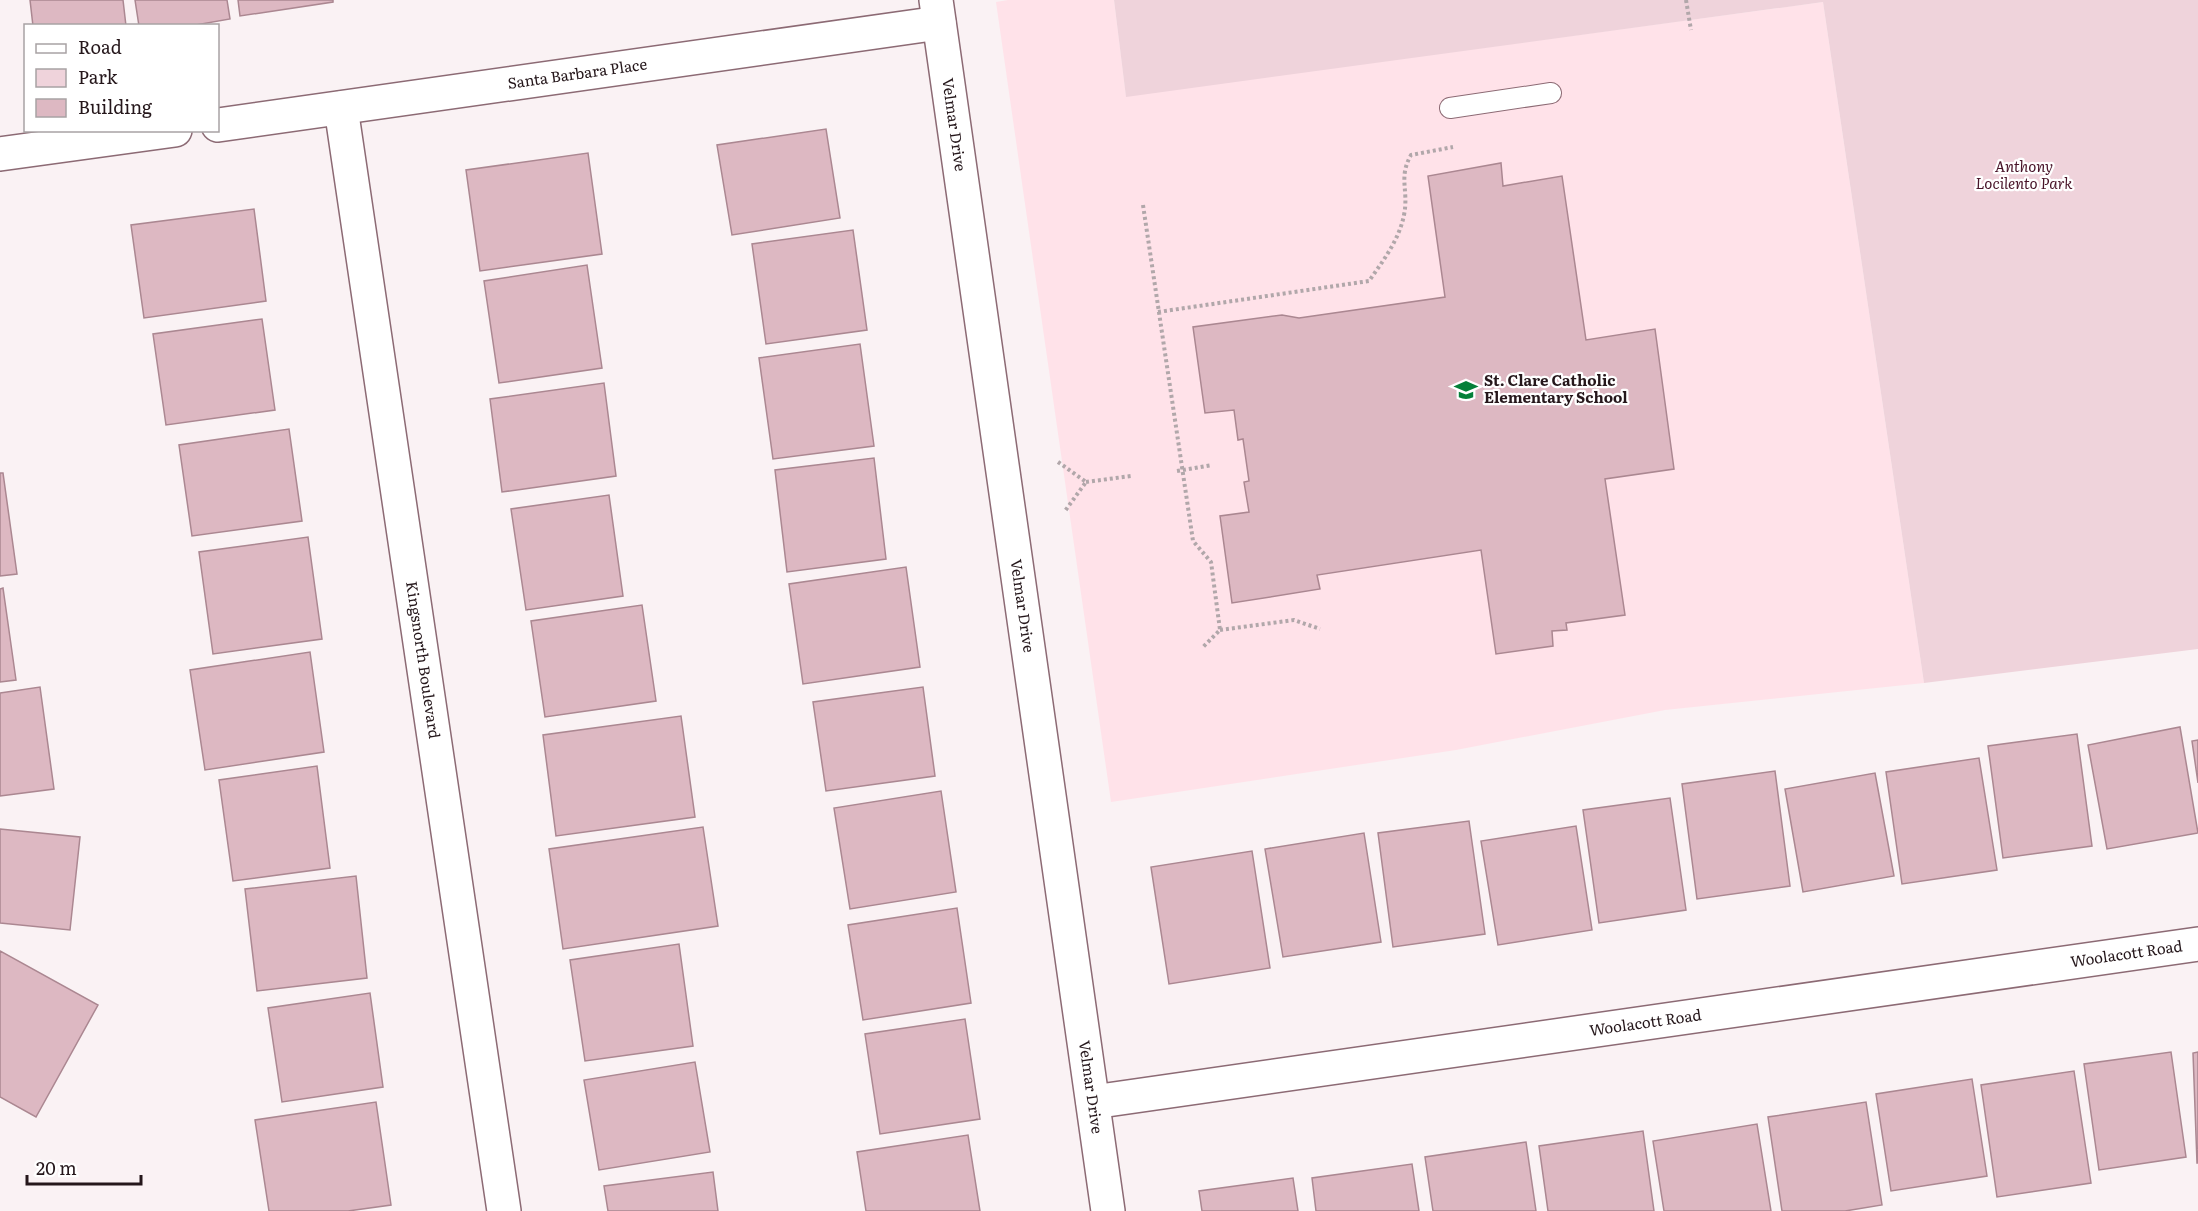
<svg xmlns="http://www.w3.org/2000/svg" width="2198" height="1211" viewBox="0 0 2198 1211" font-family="Literata,serif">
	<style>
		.built { fill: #ffe2e9 }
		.park { fill: #efd3db }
		.building { fill: #ddb8c2; stroke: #ab8791; stroke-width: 1.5 }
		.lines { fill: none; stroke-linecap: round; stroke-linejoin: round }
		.lane-casing { stroke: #8c6a74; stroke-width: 22 }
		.street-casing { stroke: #8c6a74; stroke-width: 36 }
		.path { stroke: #b1a7aa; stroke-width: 4; stroke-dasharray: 3 3; stroke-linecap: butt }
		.lane { stroke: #fff; stroke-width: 20 }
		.street { stroke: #fff; stroke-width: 33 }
		.labels { text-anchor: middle; stroke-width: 4.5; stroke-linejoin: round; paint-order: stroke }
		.street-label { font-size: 15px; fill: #25171b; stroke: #fff }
		.park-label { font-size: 15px; font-style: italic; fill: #481328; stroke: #fff }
		.poi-label { font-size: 15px; font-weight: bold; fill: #25171b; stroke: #fff; text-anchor: start }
	</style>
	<rect width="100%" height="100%" fill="#faf2f4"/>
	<path class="built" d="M1008 0H1114L1126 96 1823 2 1924 683 1665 710 1456 750 1111 802 996 2Z"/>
	<path class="park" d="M1114 0H2198V649L1924 683 1823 2 1126 97Z"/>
	<path class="building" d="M30 0H123L126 26H33Z
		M135 0H227L230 19 190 26H139Z
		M238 0H333V2L240 16Z
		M826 129 840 218 732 235 717 145Z
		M588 153 602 254 480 271 466 170Z
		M1501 163 1503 186 1562 176 1586 340 1655 329 1674 469 1605 479 1625 615 1566 623 1567 630 1552 631 1553 646 1496 654 1481 550 1317 575 1320 589 1232 603 1220 516 1249 512 1244 482 1249 481 1243 439 1238 440 1234 410 1205 413 1193 327 1282 315 1299 318 1445 297 1428 176Z
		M254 209 266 301 144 318 131 225Z
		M853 230 867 330 766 344 752 244Z
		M587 265 602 368 499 383 484 281Z
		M262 319 275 410 166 425 153 334Z
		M860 344 874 446 773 459 759 358Z
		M604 383 616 476 502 492 490 399Z
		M289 429 302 521 192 536 179 445Z
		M874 458 886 559 787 572 775 470Z
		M0 473H3L17 574 0 576Z
		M609 495 623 596 526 610 511 509Z
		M308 537 322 639 213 654 199 552Z
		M906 567 920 667 803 684 789 584Z
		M3 588 16 680 0 682V589Z
		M642 605 656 701 545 717 531 621Z
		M310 652 324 752 205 770 190 670Z
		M40 687 54 789 0 796V693Z
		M923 687 935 776 826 791 813 702Z
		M681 716 695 817 556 836 543 735Z
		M2180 727 2198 833 2107 849 2088 745Z
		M2077 734 2092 846 2003 858 1988 746Z
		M2198 740V783L2192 741Z
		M1979 758 1997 870 1902 884 1886 772Z
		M317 766 330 868 233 881 219 780Z
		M1775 771 1790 886 1697 899 1682 784Z
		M1875 773 1894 876 1803 892 1785 789Z
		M941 791 956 892 850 909 834 808Z
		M1670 798 1686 910 1599 923 1583 810Z
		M1469 821 1485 934 1393 947 1378 833Z
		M1576 826 1592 930 1498 945 1481 841Z
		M703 827 718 926 563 949 549 849Z
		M0 829 80 837 70 930 0 923Z
		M1364 833 1381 942 1283 957 1265 849Z
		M1252 851 1270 968 1169 984 1151 867Z
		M356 876 367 978 257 991 245 889Z
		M957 908 971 1003 863 1020 848 925Z
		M679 944 693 1046 585 1061 570 960Z
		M0 951 98 1005 36 1117 0 1097Z
		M370 993 383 1087 282 1102 268 1008Z
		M965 1019 980 1119 880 1134 865 1034Z
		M2171 1052 2186 1157 2099 1170 2084 1064Z
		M2198 1052V1163H2197L2193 1053Z
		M695 1062 710 1152 599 1170 584 1080Z
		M2074 1071 2091 1183 1997 1197 1981 1085Z
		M1972 1079 1987 1176 1891 1191 1876 1094Z
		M376 1102 391 1205 348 1211H269L255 1120Z
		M1866 1102 1882 1205 1845 1211H1782L1768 1117Z
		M1757 1124 1771 1211H1664L1653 1141Z
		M1643 1131 1654 1211H1548L1539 1146Z
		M968 1135 980 1211H866L857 1152Z
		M1526 1142 1536 1211H1433L1425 1157Z
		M1412 1164 1419 1211H1316L1312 1178Z
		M713 1172 718 1211H608L604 1186Z
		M1293 1178 1298 1211H1202L1199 1191Z"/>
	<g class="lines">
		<g class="lane-casing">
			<path id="lane" d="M1450 108 1551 93"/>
		</g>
		<g class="street-casing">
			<g id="street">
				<path id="s1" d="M936 0 1108 1211"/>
				<path id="s2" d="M341 108 504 1211"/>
				<path id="s3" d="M218 125 939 23"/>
				<path d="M0 154 175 130"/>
				<path id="s4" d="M1093 1102 2198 944"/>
			</g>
		</g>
		<path class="path" d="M1686 0 1691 30
			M1143 205 1193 541 1211 562 1220 630 1203 647
			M1158 312 1369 281C1383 261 1399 240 1404 215 1409 190 1398 178 1411 155L1453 147
			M1058 462 1086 482 1065 511
			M1177 471 1212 465
			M1086 482 1131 476
			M1220 630 1294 620 1320 629"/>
		<use href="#lane" class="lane"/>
		<use href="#street" class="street"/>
	</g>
	<defs>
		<g id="school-bare" transform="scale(1.8)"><path d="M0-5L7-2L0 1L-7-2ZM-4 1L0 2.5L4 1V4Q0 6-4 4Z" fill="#048039" stroke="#fff" stroke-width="2.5" paint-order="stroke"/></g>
	</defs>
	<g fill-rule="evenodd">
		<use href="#school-bare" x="1466" y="390"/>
	</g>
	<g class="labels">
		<g class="street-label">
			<text dy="5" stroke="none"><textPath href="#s3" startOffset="363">Santa Barbara Place</textPath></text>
			<text dy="5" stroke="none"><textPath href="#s1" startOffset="126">Velmar Drive</textPath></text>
			<text dy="5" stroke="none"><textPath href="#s1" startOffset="612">Velmar Drive</textPath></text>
			<text dy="5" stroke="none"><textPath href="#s2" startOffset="558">Kingsnorth Boulevard</textPath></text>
			<text dy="5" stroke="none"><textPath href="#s4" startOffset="1044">Woolacott Road</textPath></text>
			<text dy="5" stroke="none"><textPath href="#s4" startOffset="558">Woolacott Road</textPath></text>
			<text dy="5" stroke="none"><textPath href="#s1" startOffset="1098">Velmar Drive</textPath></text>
		</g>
		<g class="park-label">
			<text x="2024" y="172">Anthony<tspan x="2024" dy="17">Locilento Park</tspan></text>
		</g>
		<g class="poi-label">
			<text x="1484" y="386">St. Clare Catholic<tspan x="1484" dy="17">Elementary School</tspan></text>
		</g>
	</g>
	<rect x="24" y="24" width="195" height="108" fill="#ffffff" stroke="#a8a2a4" stroke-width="1.5"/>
	<rect x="36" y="44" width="30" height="9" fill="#ffffff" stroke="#a8a2a4" stroke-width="1.5"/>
	<text x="78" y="54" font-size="18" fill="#25171b">Road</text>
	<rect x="36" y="69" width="30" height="18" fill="#efd3db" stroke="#a8a2a4" stroke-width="1.5"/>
	<text x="78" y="84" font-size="18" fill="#25171b">Park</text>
	<rect x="36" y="99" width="30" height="18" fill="#ddb8c2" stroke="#a8a2a4" stroke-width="1.5"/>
	<text x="78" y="114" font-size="18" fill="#25171b">Building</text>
	<path d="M27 1175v9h114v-9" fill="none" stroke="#25171b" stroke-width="3"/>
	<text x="36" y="1175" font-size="18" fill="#25171b" stroke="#ffffff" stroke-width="4.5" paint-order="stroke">20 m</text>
</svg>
